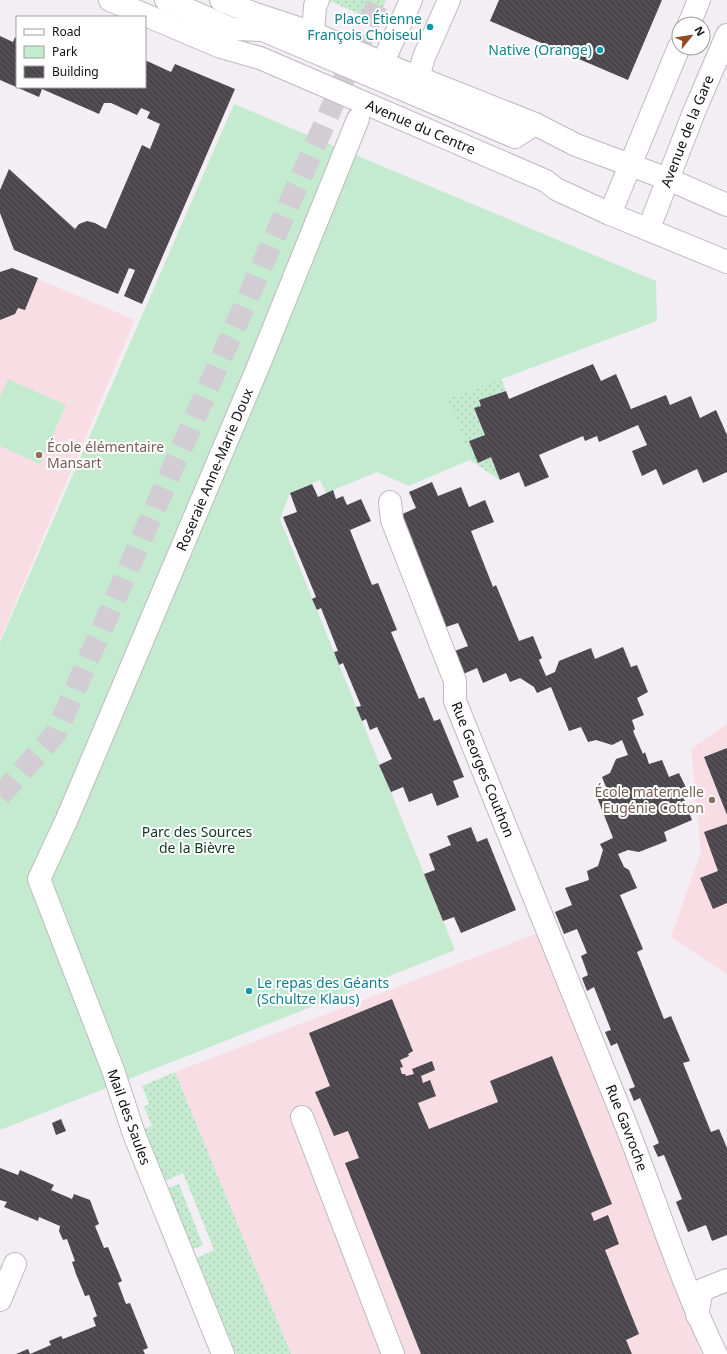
<svg xmlns="http://www.w3.org/2000/svg" width="727" height="1354" viewBox="0 0 727 1354" font-family="'Noto Sans',sans-serif">
	<style>
		.education { fill: #f8dee4 }
		.grass { fill: url(#grass-dots) }
		.park { fill: #c4ebcf }
		.building { fill: url(#building-back-hatch) }
		.lines { fill: none; stroke-linecap: round; stroke-linejoin: round }
		.minor-tunnel { stroke: #d1cdd2; stroke-width: 22; stroke-dasharray: 22 11; stroke-linecap: butt }
		.minor-casing { stroke: #beb9bf; stroke-width: 24 }
		.major-casing { stroke: #beb9bf; stroke-width: 24 }
		.minor { stroke: #fff; stroke-width: 22 }
		.major { stroke: #fff; stroke-width: 22 }
		.culture-dot { fill: #0f9aa8; stroke: #fff; stroke-width: 1.5 }
		.education-dot { fill: #8d6e63; stroke: #fff; stroke-width: 1.5 }
		.labels { text-anchor: middle; stroke-width: 4; stroke-linejoin: round; paint-order: stroke }
		.culture-label { font-size: 14px; fill: #0d838f; stroke: #fff; text-anchor: end }
		.street-label { font-size: 14px; fill: #121012; stroke: #fff }
		.education-label { font-size: 14px; fill: #785e54; stroke: #fff; text-anchor: start }
		.park-label { font-size: 14px; fill: #0e3920; stroke: #fff }
	</style>
	<defs>
		<pattern id="grass-dots" width="8" height="8" patternUnits="userSpaceOnUse"><rect width="8" height="8" fill="#c4ebcf"/><path d="M2 2h.1M6 6h.1" fill="none" stroke="#a7c8b1" stroke-width="1.8" stroke-linecap="round"/></pattern>
		<pattern id="building-back-hatch" width="6" height="6" patternUnits="userSpaceOnUse"><rect width="6" height="6" fill="#4a464b"/><path d="M-1 5l2 2M0 0l6 6M5-1l2 2" fill="none" stroke="#605d61"/></pattern>
	</defs>
	<rect width="100%" height="100%" fill="#f3eef4"/>
	<path class="education" d="M12 268 135 320 0 639V272Z
		M727 724V974L671 937 701 852 691 749Z
		M538 933 673 1279 701 1354H291L175 1072Z"/>
	<path class="grass" d="M328 0H386L377 22Z
		M481 328 506 391 479 400 481 406 474 409 485 435 470 441 478 463 491 457 500 480 470 460 439 416Z
		M175 1072 291 1354H236L197 1258 214 1250 183 1173 165 1181 144 1129 152 1126 144 1107 149 1104 142 1086Z
		M179 1184 203 1245 193 1249 168 1188Z"/>
	<path class="park" d="M234 104 656 281 657 321 448 399 472 459 409 486 377 472 326 493 320 480 290 493 280 519 455 950 0 1130V642Z
		M8 379 66 405 40 464 0 446V397Z"/>
	<path class="building" d="M499 0H662L628 80 490 21Z
		M0 36 13 42 15 37 17 39V87H145V62L147 61 171 72 175 64 235 89 142 304 124 296 135 270 129 268 118 294 14 250 0 213V190L9 169 75 229 79 224 87 221 95 223 106 229 142 145 150 149 160 124 147 118 150 112 141 108 137 115 111 103H104L99 114 42 89 39 97 0 80Z
		M12 268 38 278 25 310 18 308 15 314 0 320V272Z
		M593 364 601 381 616 374 631 409 666 395 670 405 691 396 700 418 716 410 727 435V472L703 483 697 469 663 485 656 469 642 476 632 451 647 445 638 425 599 442 597 436 585 441 583 436 539 455 549 477 525 487 519 472 500 480 491 457 478 463 469 441 485 435 474 408 481 406 479 400 506 391 509 399Z
		M432 482 438 496 461 487 469 507 485 500 494 522 471 531 493 587 496 585 519 641 533 636 542 658 539 660 546 676 555 672 559 661 591 648 595 659 623 647 631 667 637 665 648 692 637 698 644 715 632 720 635 729 633 731 643 754 645 752 649 764 662 760 669 777 679 773 690 796 684 799 692 820 664 832 667 841 639 852 628 850 618 854 624 867 629 870 637 888 620 895 643 949 637 952 664 1019 671 1016 690 1061 683 1063 711 1132 719 1129 727 1148V1235L712 1241 706 1225 688 1232 676 1202 682 1199 664 1155 658 1157 653 1146 659 1143 640 1098 634 1101 629 1089 635 1087 617 1043 611 1046 605 1032 611 1030 594 987 587 991 582 978 588 975 581 956 587 953 577 929 564 934 555 912 572 905 565 888 589 880 587 871 598 866 603 850 600 844 613 838 597 797 608 792 602 777 610 773 616 759 628 755 622 740 612 745 596 740 588 742 581 727 569 731 551 687 537 693 534 687 520 678 510 682 506 673 483 683 477 668 461 675 452 652 468 646 458 623 446 627 437 604 434 606 429 595 433 593 400 515 416 508 409 492Z
		M312 484 318 497 333 490 336 499 343 496 347 505 361 499 371 521 350 530 372 585 378 583 397 630 391 632 419 699 424 697 434 721 440 719 464 777 453 781 459 797 437 806 432 793 409 802 403 787 391 792 379 765 392 759 377 727 370 730 366 719 362 721 356 707 361 706 343 663 339 665 334 652 338 651 321 608 317 610 312 599 316 597 283 517 297 512 290 493Z
		M727 748V815L704 757Z
		M727 824V903L713 909 700 878 718 871 704 832Z
		M471 827 477 842 487 838 516 910 461 933 454 917 443 921 424 874 435 870 429 854 451 845 447 836Z
		M392 999 413 1051 408 1054 409 1056 400 1060 403 1067 400 1068 402 1074H405L406 1076 414 1074 412 1069 432 1061 435 1070 421 1076 423 1083 430 1080 436 1096 418 1103 429 1129 498 1102 490 1081 552 1056 612 1204 591 1213 594 1221 608 1215 619 1244 605 1250 639 1334 626 1340 632 1354H421L345 1163 359 1158 348 1131 334 1136 315 1092 330 1086 309 1033Z
		M61 1119 66 1131 56 1135 52 1123Z
		M0 1168 18 1175 20 1170 54 1185 51 1190 72 1199 74 1194 90 1200 99 1224 95 1226 104 1248 108 1247 122 1281 118 1283 126 1304 130 1303 148 1348 143 1350 145 1354H16L28 1349 30 1354 51 1345 49 1341 61 1336 63 1339 96 1326 93 1318 97 1316 89 1295 85 1296 76 1274 72 1262 75 1261 67 1239 63 1240 59 1231 60 1226 39 1217 38 1221 4 1207 7 1202 0 1200Z"/>
	<g class="lines">
		<path class="minor-tunnel" d="M0 796 56 733 379 0"/>
		<g class="minor-casing">
			<g id="minor">
				<path d="M166 0 232 29 263 30 515 137 535 124"/>
				<path d="M689 24 699 0"/>
				<path d="M313 33 315 6 318 0"/>
				<path d="M388 51 411 0"/>
				<path d="M418 78 424 57 449 0"/>
				<path d="M610 214 679 47"/>
				<path id="s1" d="M649 228 694 112 727 35"/>
				<path id="s2" d="M390 502 392 520 455 681V701C513 844 571 987 628 1130 657 1205 681 1282 716 1354"/>
				<path d="M302 1117 393 1354"/>
				<path d="M0 1300 15 1264"/>
				<path d="M697 1315 702 1290 727 1280"/>
				<path id="s3" d="M223 1354 134 1134 113 1070 39 879 67 819 258 367 358 119"/>
			</g>
		</g>
		<g class="major-casing">
			<g id="major">
				<path id="s4" d="M110 0 221 47 260 58 546 181 556 189 610 214 727 262"/>
				<path d="M221 0 255 14 313 33 404 72 535 124 576 145 668 179 727 205"/>
			</g>
		</g>
		<use href="#minor" class="minor"/>
		<use href="#major" class="major"/>
	</g>
	<g class="culture-dot">
		<circle cx="430" cy="27" r="4"/>
		<circle cx="600" cy="50" r="4"/>
		<circle cx="249" cy="991" r="4"/>
	</g>
	<g class="education-dot">
		<circle cx="39" cy="455" r="4"/>
		<circle cx="712" cy="800" r="4"/>
	</g>
	<g class="labels">
		<g class="culture-label">
			<text x="422" y="24">Place Étienne<tspan x="422" dy="16">François Choiseul</tspan></text>
			<text x="592" y="55">Native (Orange)</text>
			<text x="257" y="988" text-anchor="start">Le repas des Géants<tspan x="257" dy="16">(Schultze Klaus)</tspan></text>
		</g>
		<g class="street-label">
			<text dy="5" stroke="none"><textPath href="#s4" startOffset="336">Avenue du Centre</textPath></text>
			<text dy="5" stroke="none"><textPath href="#s1" startOffset="104">Avenue de la Gare</textPath></text>
			<text dy="5" stroke="none"><textPath href="#s3" startOffset="955">Roseraie Anne-Marie Doux</textPath></text>
			<text dy="5" stroke="none"><textPath href="#s2" startOffset="285">Rue Georges Couthon</textPath></text>
			<text transform="translate(129 1117) rotate(70)" y="5">Mail des Saules</text>
			<text dy="5" stroke="none"><textPath href="#s2" startOffset="671">Rue Gavroche</textPath></text>
		</g>
		<g class="education-label">
			<text x="47" y="452">École élémentaire<tspan x="47" dy="16">Mansart</tspan></text>
			<text x="704" y="797" text-anchor="end">École maternelle<tspan x="704" dy="16">Eugénie Cotton</tspan></text>
		</g>
		<g class="park-label">
			<text x="197" y="837">Parc des Sources<tspan x="197" dy="16">de la Bièvre</tspan></text>
		</g>
	</g>
	<rect x="16" y="16" width="130" height="72" fill="#ffffff" stroke="#a09fa0"/>
	<rect x="24" y="29" width="20" height="6" fill="#ffffff" stroke="#a09fa0"/>
	<text x="52" y="36" font-size="12" fill="#121012">Road</text>
	<rect x="24" y="46" width="20" height="12" fill="#c4ebcf" stroke="#a09fa0"/>
	<text x="52" y="56" font-size="12" fill="#121012">Park</text>
	<rect x="24" y="66" width="20" height="12" fill="url(#building-back-hatch)" stroke="#a09fa0"/>
	<text x="52" y="76" font-size="12" fill="#121012">Building</text>
	<g transform="translate(691 36) rotate(60)"><circle r="19" fill="#ffffff" stroke="#a09fa0"/>
	<path d="M0-3L7 15L0 10L-7 15Z" fill="#914a24"/>
	<text y="-6" font-size="11" font-weight="bold" text-anchor="middle" fill="#121012">N</text>
	</g>
</svg>
